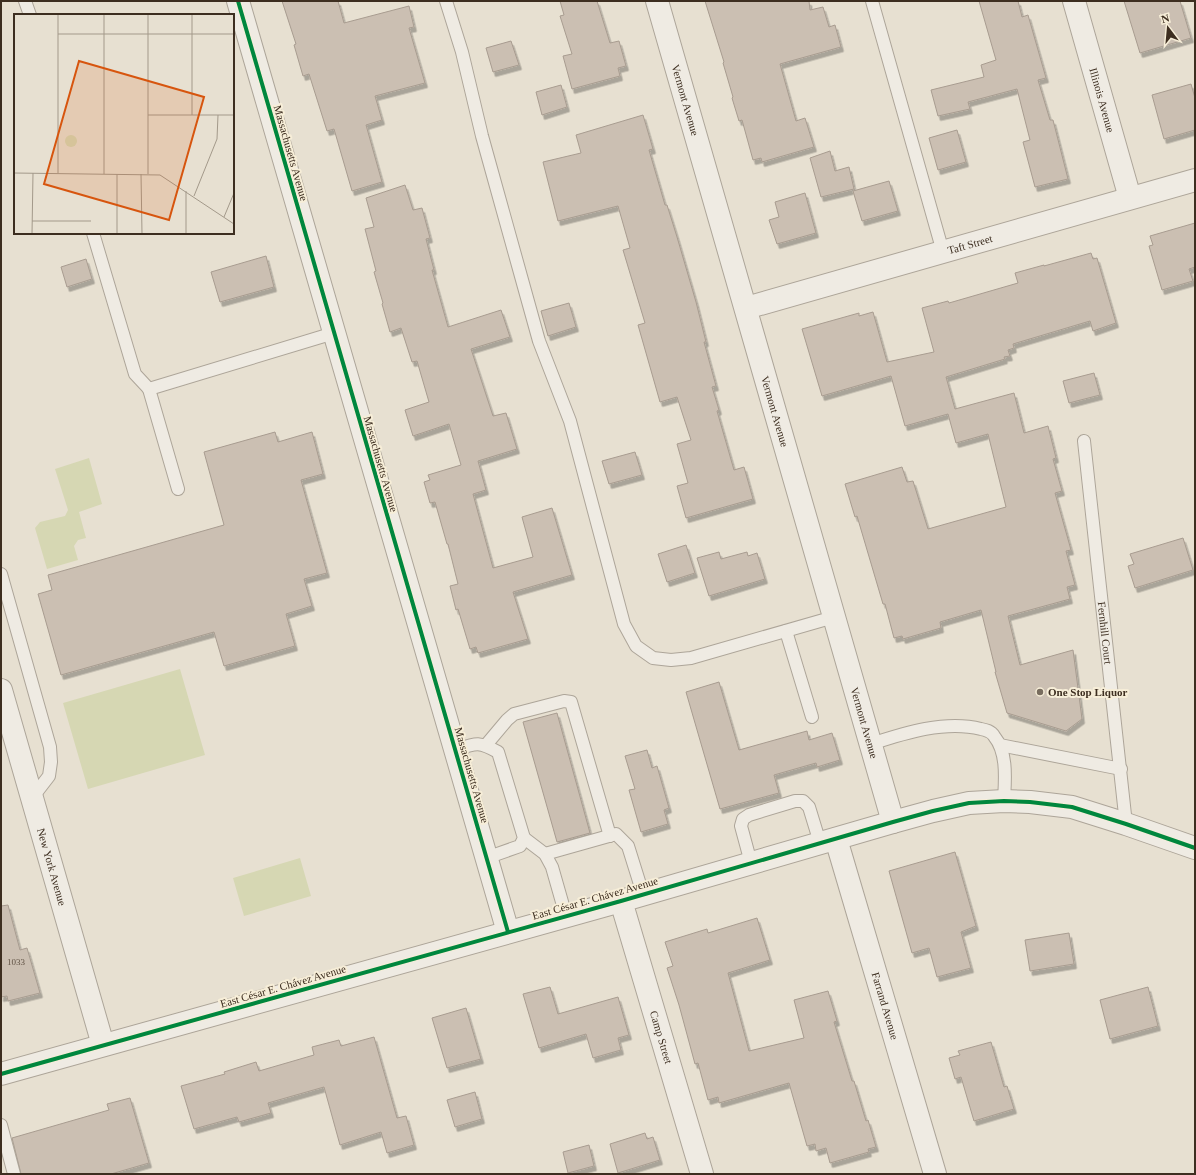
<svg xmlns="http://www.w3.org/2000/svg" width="1196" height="1175" viewBox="0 0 1196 1175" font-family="'Times New Roman',serif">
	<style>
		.green { fill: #d6d7b3 }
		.building { fill: #cbbfb2; stroke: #a89c90; filter: url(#shadow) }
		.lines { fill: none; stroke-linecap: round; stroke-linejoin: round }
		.service-casing { stroke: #ada599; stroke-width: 14 }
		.minor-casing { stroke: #ada599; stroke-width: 24 }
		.tertiary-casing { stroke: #ada599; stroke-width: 24 }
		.service { stroke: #efebe3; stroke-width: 12 }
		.minor { stroke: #efebe3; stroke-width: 22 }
		.tertiary { stroke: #efebe3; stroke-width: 22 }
		.cycleway-casing { stroke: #f7eed8; stroke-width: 6 }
		.cycleway { stroke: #00873e; stroke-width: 4 }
		.poi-dot { fill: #786c5e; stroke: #f7eed8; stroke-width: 1.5 }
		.labels { text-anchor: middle; stroke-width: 4; stroke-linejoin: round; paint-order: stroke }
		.number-label { font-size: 9px; fill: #605244 }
		.street-label { font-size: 11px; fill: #3d2e20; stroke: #f7eed8 }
		.poi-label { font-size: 11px; font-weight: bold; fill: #3d2e20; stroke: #f7eed8; text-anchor: start }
		.inset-road { fill: none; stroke: #a3998a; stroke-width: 1 }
		.view { fill: #d7550e; fill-opacity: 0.15; stroke: #d7550e; stroke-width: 2 }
		.inset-edge { fill: none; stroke: #3d2e20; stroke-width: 2 }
	</style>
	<defs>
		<filter id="shadow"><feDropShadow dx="2.5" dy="4.5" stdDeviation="0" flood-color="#0004"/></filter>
	</defs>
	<rect width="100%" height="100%" fill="#e7e0d1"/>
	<path class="green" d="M89 458 102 504 79 512 86 538 78 540 74 546 78 560 47 569 35 528 40 522 65 516 68 510 55 469Z
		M180 669 205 755 88 789 63 703Z
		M300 858 311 896 244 916 233 878Z"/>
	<path class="building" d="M282 1H338L344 23 409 6 414 27 409 28 425 83 375 96 382 120 366 125 382 182 352 191 334 129 327 131 309 74 303 76 294 45 296 44Z
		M560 1H597L610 43 619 41 626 66 618 68 620 76 572 89 563 56 572 54 560 16 564 15Z
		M705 1H809L810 10 823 7 829 27 835 25 841 47 780 64 796 121 805 118 814 147 762 162 761 158 753 160 742 120 739 121 732 98 733 97 723 63 724 62Z
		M979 1H1018L1022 17 1028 15 1046 78 1038 80 1050 120H1053L1068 179 1035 187 1023 142 1030 140 1017 89 968 102 970 109 938 116 931 90 984 77 981 65 996 60Z
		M1124 1H1180L1191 38 1140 53Z
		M511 41 519 65 493 72 486 48Z
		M1191 84 1195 98V130L1164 139 1152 95Z
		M561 85 567 107 542 115 536 92Z
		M643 115 653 149 649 150 665 205H667L677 237 696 302 706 342H704L716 386 712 387 719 410 717 411 734 470 744 467 753 499 686 518 677 486 688 483 677 444 691 440 677 397 660 402 638 325 645 323 623 250 630 248 618 206 558 221 543 162 581 153 576 135Z
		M957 130 966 162 938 170 929 138Z
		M830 151 835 171 849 167 854 189 821 197 810 158Z
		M889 181 898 211 862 221 853 191Z
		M405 185 413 210 422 208 430 238 426 239 434 270H432L448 327 501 310 510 337 471 349 493 416 506 413 517 449 478 461 486 490 473 494 493 568 533 557 522 517 552 508 572 575 513 592 528 639 478 653 476 647 470 649 458 609 456 610 450 586 458 584 448 544H447L435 502 430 503 424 482 430 480 428 475 461 465 449 424 413 436 405 410 429 402 417 361 412 362 401 328 390 332 382 304 383 303 374 272 376 271 365 229 374 227 366 198Z
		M805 193 816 233 777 244 769 220 779 217 775 202Z
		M1195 223V267L1189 269 1193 281 1162 290 1149 246 1153 245 1150 236Z
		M1091 253 1093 259 1097 258 1116 323 1093 331 1090 321 1013 344 1014 348 1008 350 1010 356 1004 357 1005 359 946 377 955 409 1014 393 1024 433 1048 426 1056 458 1053 459 1062 491 1055 493 1071 550 1066 551 1075 585 1067 587 1070 599 1008 616 1020 665 1073 650 1082 719 1066 731 1007 713 995 672H996L981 610 940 622 941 628 903 639 902 636 894 638 885 604H883L857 516 855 517 845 484 902 467 907 482 913 481 928 529 1006 507 988 434 956 443 948 414 905 426 891 376 822 396 802 329 859 313V316L873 312 887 362 934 352 922 308 948 301 949 303 1018 283 1015 273 1044 265V266Z
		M266 256 274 287 220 302 211 272Z
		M86 259 92 279 67 287 61 267Z
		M569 303 576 327 548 336 541 311Z
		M1094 373 1100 395 1069 403 1063 381Z
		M275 432 278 442 312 432 323 474 301 480 327 573 304 579 312 606 286 614 295 646 224 666 214 632 61 675 38 594 52 590 48 575 224 525 204 452Z
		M635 452 642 475 609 484 602 461Z
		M1183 538 1193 570 1135 588 1128 566 1134 564 1130 554Z
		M686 545 695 573 667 582 658 554Z
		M719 552 721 559 747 552 748 556 757 553 765 579 709 596 697 558Z
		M719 682 739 750 807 731 809 740 832 733 840 760 817 767 816 763 774 775 779 793 720 809 686 692Z
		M557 713 590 833 557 842 523 722Z
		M647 750 652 768 657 766 669 808 664 810 668 824 641 832 629 790 635 789 625 756Z
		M955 852 976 926 961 932 971 968 937 977 929 948 912 953 889 871Z
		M8 905 20 950 27 948 40 993 8 1001 7 996 1 997V906Z
		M757 918 770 960 728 973 749 1051 804 1038 794 1000 828 991 837 1021 834 1022 852 1081H854L866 1121 868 1120 876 1147 868 1149 869 1152 830 1163 826 1148 816 1151 815 1144 807 1146 789 1083 719 1103 718 1097 708 1100 698 1063 695 1064 679 1005 667 968 673 966 665 942 707 929 708 933Z
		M1069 933 1074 964 1030 971 1025 940Z
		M550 987 558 1014 618 997 629 1035 618 1038 621 1050 593 1058 586 1034 539 1048 523 994Z
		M1148 987 1158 1026 1110 1039 1100 1000Z
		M466 1008 481 1059 447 1068 432 1018Z
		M374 1037 397 1118 406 1116 414 1145 387 1153 381 1132 340 1145 324 1087 268 1103 271 1113 239 1122 237 1117 194 1129 181 1086 225 1074 224 1072 256 1062 259 1071 314 1055 312 1047 339 1040 341 1046Z
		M991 1042 1004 1087 1007 1086 1014 1109 974 1121 961 1077 955 1079 949 1058 960 1055 958 1051Z
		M475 1092 482 1119 455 1127 447 1100Z
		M130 1098 149 1163 111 1174H21L12 1138 109 1110 107 1104Z
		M645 1133 647 1139 653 1137 660 1160 618 1173 610 1144Z
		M589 1145 594 1166 568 1173 563 1152Z"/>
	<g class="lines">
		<g class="service-casing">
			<g id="service">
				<path d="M25 1 30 15"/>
				<path d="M446 1 462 52 482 136 539 341 570 421 624 624 636 646 653 658 671 660 691 658 834 617"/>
				<path d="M872 1 943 252"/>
				<path d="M93 233 135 374 149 389"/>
				<path id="s1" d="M1084 441 1126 824"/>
				<path d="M178 489 149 389 334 333"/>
				<path d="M1 574 50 747 51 762 49 776 32 798"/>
				<path d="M786 631 812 717"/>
				<path d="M871 744C905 733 945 720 981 729 986 730 991 731 994 736 1008 753 1005 780 1004 801"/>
				<path d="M486 745 507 720 514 714 564 701 571 702 610 836"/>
				<path d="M1000 745 1121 769"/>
				<path d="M455 750C476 743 478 741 498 752L524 838 520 846 486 858"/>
				<path d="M524 838 545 854 552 867 566 916"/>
				<path d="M545 854 616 834 628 846 643 894"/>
				<path d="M751 863 741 826 743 819 749 815 795 801H803L809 807 820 843"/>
				<path d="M1 1125 14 1174"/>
			</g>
		</g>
		<g class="minor-casing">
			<g id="minor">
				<path d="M238 1 508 932"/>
				<path id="s2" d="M657 1 893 822"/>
				<path id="s3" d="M1074 1 1130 198"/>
				<path id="s4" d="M746 308 1195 180"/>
				<path id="s5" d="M1 690 103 1045"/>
				<path id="s6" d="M836 839 935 1174"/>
				<path id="s7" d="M621 901 702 1174"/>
			</g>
		</g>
		<g class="tertiary-casing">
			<path id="tertiary" d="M1 1074 621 901 893 822 933 811 969 803 1004 801 1030 802 1072 807 1126 824 1195 848"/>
		</g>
		<use href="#service" class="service"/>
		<use href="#minor" class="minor"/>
		<use href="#tertiary" class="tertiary"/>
		<g class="cycleway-casing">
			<path id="cycleway" d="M238 1 508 932
				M1 1074 621 901 893 822 933 811 969 803 1004 801 1030 802 1072 807 1126 824 1195 848"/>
		</g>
		<use href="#cycleway" class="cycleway"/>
	</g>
	<circle class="poi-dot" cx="1040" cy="692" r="4"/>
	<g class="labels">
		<g class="number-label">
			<text x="16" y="965">1033</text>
		</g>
		<g class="street-label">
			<text dy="4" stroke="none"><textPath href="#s2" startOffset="103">Vermont Avenue</textPath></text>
			<text dy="4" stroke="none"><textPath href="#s3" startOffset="103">Illinois Avenue</textPath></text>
			<text transform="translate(291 153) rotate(74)" y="4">Massachusetts Avenue</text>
			<text dy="4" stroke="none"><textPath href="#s4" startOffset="233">Taft Street</textPath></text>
			<text dy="4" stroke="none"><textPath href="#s2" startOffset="427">Vermont Avenue</textPath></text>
			<text transform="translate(381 464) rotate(74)" y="4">Massachusetts Avenue</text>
			<text dy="4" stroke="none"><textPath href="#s1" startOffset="193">Fernhill Court</textPath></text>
			<text dy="4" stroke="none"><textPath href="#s2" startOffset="751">Vermont Avenue</textPath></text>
			<text transform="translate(472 775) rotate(74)" y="4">Massachusetts Avenue</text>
			<text dy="4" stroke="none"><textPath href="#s5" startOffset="184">New York Avenue</textPath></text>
			<text transform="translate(595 898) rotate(-16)" y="4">East César E. Chávez Avenue</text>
			<text transform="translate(283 986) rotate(-16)" y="4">East César E. Chávez Avenue</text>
			<text dy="4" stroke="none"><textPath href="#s6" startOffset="174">Farrand Avenue</textPath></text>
			<text dy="4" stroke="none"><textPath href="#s7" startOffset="142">Camp Street</textPath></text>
		</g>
		<g class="poi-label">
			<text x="1048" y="696">One Stop Liquor</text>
		</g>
	</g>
	<g transform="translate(14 14)">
		<rect width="220" height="220" fill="#e7e0d1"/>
		<path d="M51 127a6 6 0 1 1 12 0a6 6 0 1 1-12 0Z" fill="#d6d7b3"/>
		<path class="inset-road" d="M44 0V159M90 0V160M134 0V160M44 20H220M134 101H220M178 101V0M0 159 146 161 220 210M103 160V220M127 160 128 220M172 177V220M180 182 203 125 204 101M210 203 220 179M18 207H77M18 220 19 159"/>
		<path class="view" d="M65 47 190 83 155 206 30 170Z"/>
		<rect width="220" height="220" class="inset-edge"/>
	</g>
	<rect width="1196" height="1175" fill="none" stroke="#3d2e20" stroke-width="4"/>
	<g transform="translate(1168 28) rotate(344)" stroke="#f7eed8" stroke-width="3" paint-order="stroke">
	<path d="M0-3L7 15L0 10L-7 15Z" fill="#3d2e20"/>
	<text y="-6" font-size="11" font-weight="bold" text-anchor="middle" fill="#3d2e20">N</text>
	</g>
</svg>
